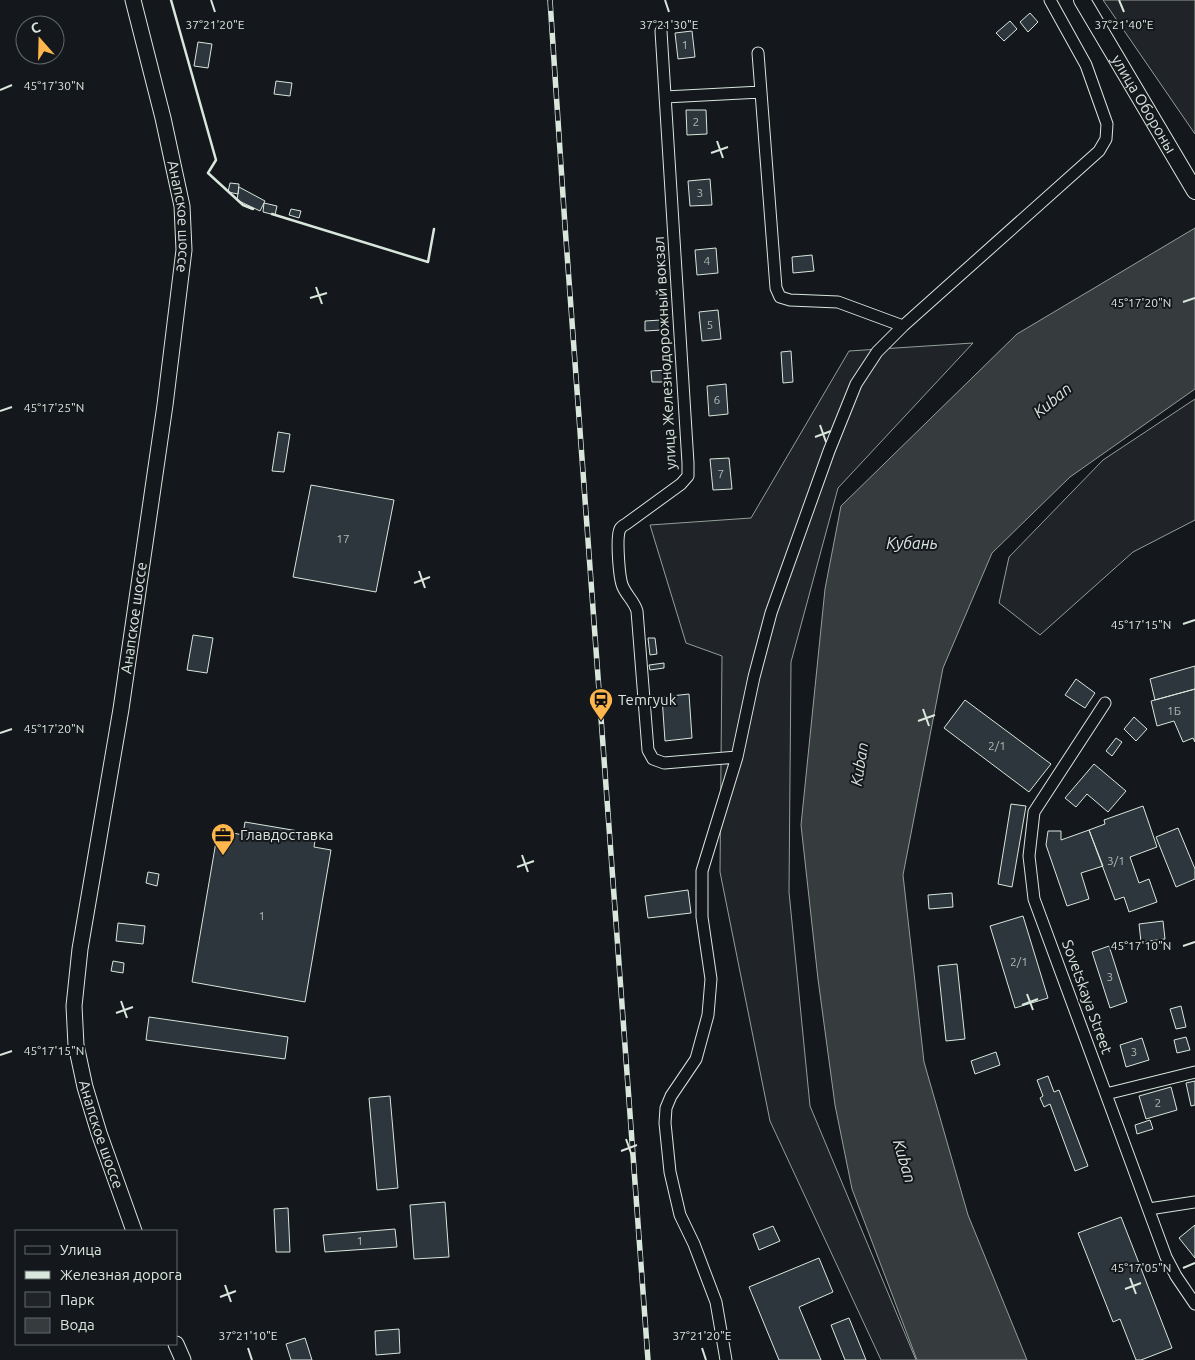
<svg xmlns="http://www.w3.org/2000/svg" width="1195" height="1360" viewBox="0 0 1195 1360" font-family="Ubuntu,sans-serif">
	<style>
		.green { fill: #202428; stroke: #939e99 }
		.water { fill: #363b3e; stroke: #939e99 }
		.building { fill: #2c363c; stroke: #d8e6dc }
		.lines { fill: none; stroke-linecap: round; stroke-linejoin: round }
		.minor-casing { stroke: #d8e6dc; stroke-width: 13 }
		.tertiary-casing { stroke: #d8e6dc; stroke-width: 17 }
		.secondary-casing { stroke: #d8e6dc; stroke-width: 18 }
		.minor { stroke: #14181c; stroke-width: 11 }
		.tertiary { stroke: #14181c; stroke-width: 15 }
		.secondary { stroke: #14181c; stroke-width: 16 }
		.rail-casing { stroke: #d8e6dc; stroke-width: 5.5 }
		.rail { stroke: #14181c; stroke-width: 4; stroke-dasharray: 11; stroke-linecap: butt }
		.wall { stroke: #d8e6dc; stroke-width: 2.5 }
		.ticks { fill: none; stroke: #d8e6dc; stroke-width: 2 }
		.labels { text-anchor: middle; stroke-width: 4; stroke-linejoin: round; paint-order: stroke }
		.number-label { font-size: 12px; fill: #adbab4 }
		.street-label { font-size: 15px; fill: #d8e6dc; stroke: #14181c }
		.poi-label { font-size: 15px; fill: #d8e6dc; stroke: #14181c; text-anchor: start }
		.water-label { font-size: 16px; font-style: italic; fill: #d8e6dc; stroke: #14181c }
		.ticks-label { font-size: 12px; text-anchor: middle; fill: #d8e6dc; stroke: #14181c; stroke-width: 4; stroke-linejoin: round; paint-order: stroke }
	</style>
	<rect width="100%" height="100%" fill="#14181c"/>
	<path class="green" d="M1103 0H1195V134Z
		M973 343 838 488 791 662 789 892 810 1106 916 1360H881L770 1121 720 872 722 656 686 643 650 525 751 518 849 351Z
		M1195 399V520L1133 552 1040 635 999 603 1009 557 1103 460Z"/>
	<path class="water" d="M1195 228V389L1070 477 992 553 943 668 903 875 924 1062 968 1215 1027 1360H917L852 1189 835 1105 818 979 801 825 825 589 841 506 1017 334Z"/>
	<path class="building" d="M1030 13 1038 22 1028 32 1020 22Z
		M1010 21 1017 29 1004 41 996 33Z
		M692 31 695 57 678 59 675 33Z
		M198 42 212 44 208 68 194 66Z
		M276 81 292 83 290 96 274 94Z
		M686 110H706L707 134 687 135Z
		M710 179 712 205 690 206 688 181Z
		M230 183 239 184 238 194 228 192Z
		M239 187 265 201 260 211 237 200Z
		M264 203 277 206 275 215 263 212Z
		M291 209 301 211 299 218 289 215Z
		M716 248 718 273 697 275 695 250Z
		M812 255 814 271 793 273 792 257Z
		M718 310 721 339 702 341 699 312Z
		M661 320 662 330 645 331V321Z
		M791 351 793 382 783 383 781 352Z
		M667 370V382H652L651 371Z
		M726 384 728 414 709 416 707 386Z
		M278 432 290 434 284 472 272 471Z
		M729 458 732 489 713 490 710 459Z
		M311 485 394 500 376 592 293 577Z
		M193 635 213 638 207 673 187 670Z
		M648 638H655L657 654 650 655Z
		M664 663V668L650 670 649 665Z
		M1195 666V689L1155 700 1150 679Z
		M1076 679 1095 693 1085 708 1065 695Z
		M1195 689V742L1193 738 1183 742 1174 721 1157 726 1151 701Z
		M689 694 692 738 665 741 662 697Z
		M965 700 1051 764 1029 792 944 728Z
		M1134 717 1147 729 1136 741 1124 729Z
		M1116 738 1122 742 1112 756 1106 751Z
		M1094 764 1126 791 1108 812 1087 794 1076 807 1065 798Z
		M1011 804 1026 806 1012 887 998 884Z
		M1143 806 1157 847 1130 857 1139 883 1149 879 1157 902 1129 912 1124 897 1115 900 1089 830 1105 824 1104 820Z
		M245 822 316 834 314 847 331 850 305 1002 192 982 218 830 243 835Z
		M1178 828 1195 869V879L1176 887 1156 837Z
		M1089 830 1103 866 1081 873 1089 899 1067 906 1046 845 1048 831H1061V840Z
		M148 872 159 874 157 886 146 883Z
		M688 890 691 913 648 918 645 896Z
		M952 893 953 907 929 909 928 895Z
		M1023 916 1048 998 1015 1008 990 926Z
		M1163 921 1165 939 1141 942 1139 924Z
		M118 923 145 926 143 944 116 941Z
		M1109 946 1127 1002 1110 1008 1092 952Z
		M113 961 124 963 123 973 111 971Z
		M957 964 965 1039 946 1041 938 966Z
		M1181 1006 1186 1027 1176 1029 1170 1009Z
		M149 1017 288 1037 285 1059 146 1040Z
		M1186 1037 1190 1050 1177 1053 1174 1040Z
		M1142 1038 1149 1060 1126 1067 1120 1045Z
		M996 1052 1000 1065 975 1074 971 1061Z
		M1048 1076 1054 1092 1059 1090 1088 1166 1075 1171 1050 1104 1044 1107 1040 1098 1043 1096 1037 1080Z
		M1195 1081V1105L1191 1106 1186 1083Z
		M1171 1087 1177 1110 1146 1119 1139 1096Z
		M390 1096 398 1188 377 1190 369 1098Z
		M1150 1120 1153 1129 1137 1134 1135 1125Z
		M445 1202 449 1257 414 1259 410 1205Z
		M288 1208 290 1252H276L274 1209Z
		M1121 1217 1172 1348 1141 1360H1136L1120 1319 1113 1322 1078 1233Z
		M1195 1225V1258L1179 1238Z
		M773 1226 780 1241 759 1250 753 1234Z
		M395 1229 397 1247 325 1252 323 1235Z
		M819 1258 833 1292 799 1307 821 1360H779L749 1287Z
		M849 1318 866 1360H845L831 1325Z
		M399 1329 400 1353 376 1355 375 1331Z
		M305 1338 312 1360H291L286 1344Z"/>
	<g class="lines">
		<g class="minor-casing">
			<path id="minor" d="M661 31 688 463V476L681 484 626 524C624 525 621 527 620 529 616 537 619 579 623 587 627 596 634 601 637 611L648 750 653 759 664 763 737 757
				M758 53 776 288 780 297 790 300 838 302 903 326
				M665 97 761 92
				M1105 703 1034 812 1029 856 1034 899 1166 1257 1176 1276 1195 1304
				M1106 1094 1195 1072
				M1149 1209 1195 1202
				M726 1360 716 1302 694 1244 680 1215 670 1172 665 1123 666 1108 671 1096 696 1059 708 1015 711 979 702 917V871L737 757 754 677 771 613 829 451 856 384 877 352 903 326 1099 151 1106 139 1107 124 1086 65 1050 0"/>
		</g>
		<g class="tertiary-casing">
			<g id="tertiary">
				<path id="s1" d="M133 0 163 118 182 206 184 250 165 405 121 709 80 949 74 1006 76 1045 85 1087 99 1133 134 1231"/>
				<path d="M176 1344 183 1360"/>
			</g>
		</g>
		<g class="secondary-casing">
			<g id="secondary">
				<path id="s2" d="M1082 0 1195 191"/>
			</g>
		</g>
		<use href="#minor" class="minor"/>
		<use href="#tertiary" class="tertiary"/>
		<use href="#secondary" class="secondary"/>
		<g class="rail-casing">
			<path id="rail" d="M550 0 565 226 648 1360"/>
		</g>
		<use href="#rail" class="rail"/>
		<path class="wall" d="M171 0 216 160 208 173 243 205 253 209
			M272 214 428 262 434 229"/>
	</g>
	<path class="ticks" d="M211 0 215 12M665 0 669 12M1119 0 1124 12M0 90 12 85M717 141 723 158M711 153 728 147M316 287 322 304M310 298 327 293M1183 302 1195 298M0 411 12 407M820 425 826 442M815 437 831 431M419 571 425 588M414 583 430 577M1183 624 1195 620M923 709 929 726M918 721 935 715M0 733 12 729M522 855 528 872M517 867 534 861M1183 946 1195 942M1027 994 1033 1010M121 1001 127 1018M1022 1005 1038 999M116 1013 133 1007M0 1055 12 1051M626 1139 632 1156M621 1151 637 1145M1183 1268 1195 1263M1130 1278 1136 1294M225 1285 231 1302M1125 1289 1141 1283M220 1297 236 1291M248 1348 252 1360M702 1348 706 1360"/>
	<defs>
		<g id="station-pin" transform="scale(1.25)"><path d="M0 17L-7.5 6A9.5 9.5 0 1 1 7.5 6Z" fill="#ffb74d" stroke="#14181c"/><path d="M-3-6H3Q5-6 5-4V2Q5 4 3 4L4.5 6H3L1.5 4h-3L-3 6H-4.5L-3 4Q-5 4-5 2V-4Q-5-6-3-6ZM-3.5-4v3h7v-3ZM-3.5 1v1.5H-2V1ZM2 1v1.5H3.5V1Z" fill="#111"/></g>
		<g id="office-pin" transform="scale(1.25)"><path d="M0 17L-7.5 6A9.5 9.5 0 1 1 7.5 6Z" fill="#ffb74d" stroke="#14181c"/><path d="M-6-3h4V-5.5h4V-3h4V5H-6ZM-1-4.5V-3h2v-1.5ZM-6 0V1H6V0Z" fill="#111"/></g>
	</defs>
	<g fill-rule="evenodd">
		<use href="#station-pin" x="601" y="700"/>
		<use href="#office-pin" x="223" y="835"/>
	</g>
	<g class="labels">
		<g class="number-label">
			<text x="685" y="49">1</text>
			<text x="696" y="126">2</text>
			<text x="700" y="197">3</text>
			<text x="707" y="265">4</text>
			<text x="710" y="329">5</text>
			<text x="717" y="404">6</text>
			<text x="721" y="478">7</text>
			<text x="343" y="543">17</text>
			<text x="1174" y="715">1Б</text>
			<text x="997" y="750">2/1</text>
			<text x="1116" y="865">3/1</text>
			<text x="262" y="920">1</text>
			<text x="1019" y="966">2/1</text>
			<text x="1110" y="981">3</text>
			<text x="1134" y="1056">3</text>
			<text x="1158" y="1107">2</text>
			<text x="360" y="1245">1</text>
		</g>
		<g class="street-label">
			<text dy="5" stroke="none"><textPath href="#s2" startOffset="121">улица Обороны</textPath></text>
			<text dy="5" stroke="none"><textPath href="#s1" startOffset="222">Анапское шоссе</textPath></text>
			<text transform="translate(665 353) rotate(-93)" y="5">улица Железнодорожный вокзал</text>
			<text transform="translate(134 618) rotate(-82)" y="5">Анапское шоссе</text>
			<text transform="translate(1087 997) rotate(70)" y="5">Sovetskaya Street</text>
			<text dy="5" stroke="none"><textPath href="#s1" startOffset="1152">Анапское шоссе</textPath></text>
		</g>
		<g class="poi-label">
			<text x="618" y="705">Temryuk</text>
			<text x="240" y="840">Главдоставка</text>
		</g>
		<g class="water-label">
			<text transform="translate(1052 400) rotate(-40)" y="6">Kuban</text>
			<text x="912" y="549">Кубань</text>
			<text transform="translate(859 764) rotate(-81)" y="6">Kuban</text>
			<text transform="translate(905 1161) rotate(73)" y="6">Kuban</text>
		</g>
	</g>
	<g class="ticks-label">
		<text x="215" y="29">37°21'20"E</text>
		<text x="1124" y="29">37°21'40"E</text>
		<text x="669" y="29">37°21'30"E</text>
		<text x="54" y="90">45°17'30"N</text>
		<text x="1141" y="307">45°17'20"N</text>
		<text x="54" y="412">45°17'25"N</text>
		<text x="1141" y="629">45°17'15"N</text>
		<text x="54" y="733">45°17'20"N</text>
		<text x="1141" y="950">45°17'10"N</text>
		<text x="54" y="1055">45°17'15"N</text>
		<text x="1141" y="1272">45°17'05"N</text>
		<text x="248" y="1340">37°21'10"E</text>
		<text x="702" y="1340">37°21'20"E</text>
	</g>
	<rect x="15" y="1230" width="162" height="115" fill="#14181c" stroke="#626a69"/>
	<rect x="25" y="1246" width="25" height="8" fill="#14181c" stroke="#626a69"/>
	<text x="60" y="1255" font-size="15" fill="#d8e6dc">Улица</text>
	<rect x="25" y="1271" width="25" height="8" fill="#d8e6dc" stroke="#626a69"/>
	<text x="60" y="1280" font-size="15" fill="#d8e6dc">Железная дорога</text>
	<rect x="25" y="1292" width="25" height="15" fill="#202428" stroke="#626a69"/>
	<text x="60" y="1305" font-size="15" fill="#d8e6dc">Парк</text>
	<rect x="25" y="1318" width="25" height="15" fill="#363b3e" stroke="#626a69"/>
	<text x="60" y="1330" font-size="15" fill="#d8e6dc">Вода</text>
	<g transform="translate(40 40) rotate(340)"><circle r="24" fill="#14181c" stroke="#626a69"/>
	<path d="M0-4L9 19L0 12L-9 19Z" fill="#ffb74d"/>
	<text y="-8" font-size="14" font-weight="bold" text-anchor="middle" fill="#d8e6dc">С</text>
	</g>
</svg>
